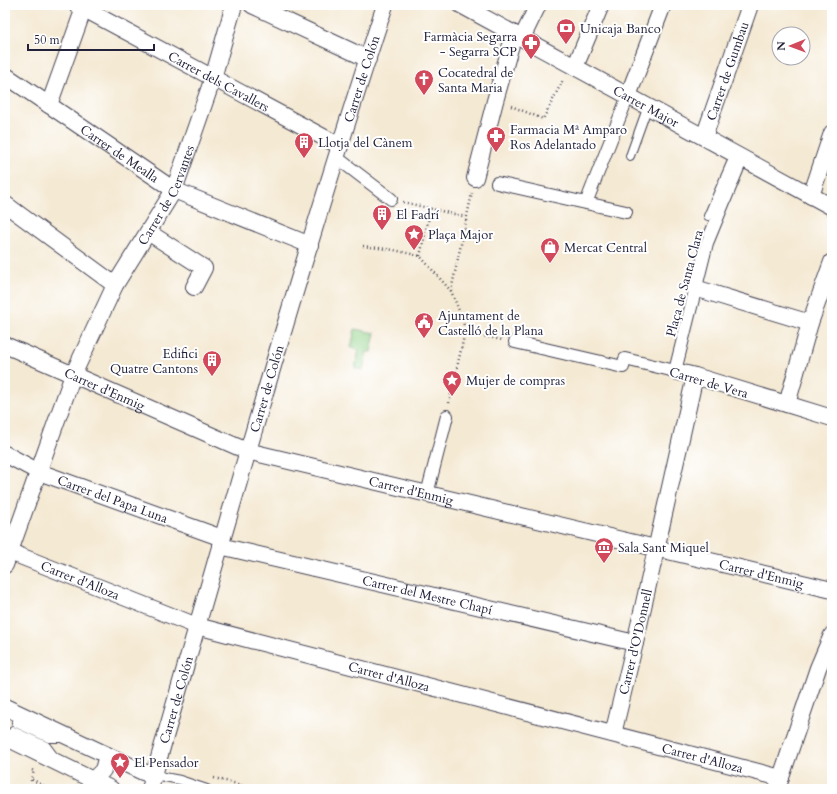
<svg xmlns="http://www.w3.org/2000/svg" width="837" height="794" viewBox="0 0 837 794" font-family="Cardo,serif">
	<style>
		.green { fill: #91d188; stroke: #5a7a62 }
		.lines { fill: none; stroke-linecap: round; stroke-linejoin: round }
		.service-casing { stroke: #424052; stroke-width: 10 }
		.pedestrian-casing { stroke: #424052; stroke-width: 14 }
		.minor-casing { stroke: #424052; stroke-width: 18 }
		.path { stroke: #424052; stroke-width: 2.5; stroke-dasharray: 1 3; stroke-linecap: butt }
		.service { stroke: #fff; stroke-width: 8 }
		.pedestrian { stroke: #fff; stroke-width: 12 }
		.minor { stroke: #fff; stroke-width: 16 }
		.labels { text-anchor: middle; stroke-width: 4; stroke-linejoin: round; paint-order: stroke }
		.poi-label { font-size: 13px; fill: #22223b; stroke: #fff; text-anchor: start }
		.street-label { font-size: 13px; fill: #22223b; stroke: #fff }
	</style>
	<rect width="100%" height="100%" fill="#fff"/>
	<filter id="ink" filterUnits="userSpaceOnUse"><feTurbulence type="fractalNoise" baseFrequency=".025" numOctaves="2"/><feDisplacementMap in="SourceGraphic" scale="8" xChannelSelector="R" yChannelSelector="G"/><feConvolveMatrix kernelMatrix="1 2 1 2 8 2 1 2 1" color-interpolation-filters="sRGB"/></filter>
	<filter id="wash" filterUnits="userSpaceOnUse"><feTurbulence type="fractalNoise" baseFrequency=".012" numOctaves="4" result="noise"/><feDisplacementMap in="SourceGraphic" scale="16" xChannelSelector="R" yChannelSelector="G"/><feGaussianBlur stdDeviation="0.9" result="paint"/><feColorMatrix in="noise" values="0 0 0 0 0 0 0 0 0 0 0 0 0 0 0 0 0 1.4 0 .05"/><feComposite in="paint" operator="in"/></filter>
	<g filter="url(#wash)">
		<rect width="100%" height="100%" fill="#f4e9d3"/>
		<path class="green" d="M355 329 375 333 371 352H367L363 370 355 368 359 350 351 348Z"/>
	</g>
	<g filter="url(#ink)">
		<g class="lines">
			<g class="service-casing">
				<path id="service" d="M630 156 648 106
					M708 216 735 154
					M16 723 49 738H63
					M13 731 46 746 55 758
					M154 775 180 780 207 789"/>
			</g>
			<g class="pedestrian-casing">
				<path id="pedestrian" d="M336 157 391 199
					M497 183 626 212
					M586 203 628 96
					M515 342 623 367 625 359 675 371 707 243 742 158
					M427 494 447 416"/>
			</g>
			<g class="minor-casing">
				<g id="minor">
					<path id="s1" d="M77 5 340 146"/>
					<path d="M252 5 368 59"/>
					<path id="s2" d="M461 5 832 207"/>
					<path d="M522 38 538 5"/>
					<path d="M575 67 601 5"/>
					<path id="s3" d="M5 75 174 190 310 245"/>
					<path d="M628 96 663 5"/>
					<path d="M49 105 85 5"/>
					<path id="s4" d="M704 137 750 5"/>
					<path d="M475 178 495 101 514 34"/>
					<path d="M811 196 832 133"/>
					<path d="M5 204 115 285"/>
					<path d="M148 232 204 268 194 287"/>
					<path d="M695 288 810 323"/>
					<path id="s5" d="M5 345 247 451 832 590"/>
					<path d="M675 371 695 376 832 418"/>
					<path d="M787 404 810 323 832 262"/>
					<path id="s6" d="M5 454 39 472 222 538"/>
					<path id="s7" d="M220 546 635 643"/>
					<path id="s8" d="M5 550 197 626 781 778"/>
					<path id="s9" d="M5 565 73 375 115 285 174 190 213 78 234 5"/>
					<path d="M5 707 143 772 154 775"/>
					<path id="s10" d="M613 734 635 643 695 376"/>
					<path d="M5 737 111 789"/>
					<path d="M93 780 103 770 107 755"/>
					<path id="s11" d="M150 789C226 527 300 264 385 5"/>
					<path d="M777 789 818 668 832 635"/>
				</g>
			</g>
			<path class="path" d="M511 106 543 119 563 80
				M403 202 466 217
				M363 246 394 250 420 256 451 291
				M420 256 431 208
				M465 332 502 340
				M449 403 465 332 463 320 451 291 472 193
				M32 770 34 771 31 779 46 787
				M214 778 256 789
				M31 780 33 789"/>
			<use href="#service" class="service"/>
			<use href="#pedestrian" class="pedestrian"/>
			<use href="#minor" class="minor"/>
		</g>
	</g>
	<defs>
		<g id="bank-pin" transform="scale(1)"><path d="M0 17L-7.5 6A9.5 9.5 0 1 1 7.5 6Z" fill="#d1495b" stroke="#fff"/><path d="M-6-4H6V4H-6ZM0-2.3a2.3 2.3 0 1 0 0 4.6a2.3 2.3 0 1 0 0-4.6Z" fill="#fff"/></g>
		<g id="pharmacy-pin" transform="scale(1)"><path d="M0 17L-7.5 6A9.5 9.5 0 1 1 7.5 6Z" fill="#d1495b" stroke="#fff"/><path d="M-2-6h4v4h4v4h-4v4h-4v-4h-4v-4h4Z" fill="#fff"/></g>
		<g id="church-pin" transform="scale(1)"><path d="M0 17L-7.5 6A9.5 9.5 0 1 1 7.5 6Z" fill="#d1495b" stroke="#fff"/><path d="M-1.2-6h2.4v3.5h3.3v2.4h-3.3V6h-2.4V-.1h-3.3v-2.4h3.3Z" fill="#fff"/></g>
		<g id="building-pin" transform="scale(1)"><path d="M0 17L-7.5 6A9.5 9.5 0 1 1 7.5 6Z" fill="#d1495b" stroke="#fff"/><path d="M-4-6H4V6H1V3H-1V6H-4ZM-2.5-4.3h1.7v1.8h-1.7ZM.8-4.3h1.7v1.8H.8ZM-2.5-1h1.7V.8h-1.7ZM.8-1h1.7V.8H.8Z" fill="#fff"/></g>
		<g id="sight-pin" transform="scale(1)"><path d="M0 17L-7.5 6A9.5 9.5 0 1 1 7.5 6Z" fill="#d1495b" stroke="#fff"/><path d="M0-6L1.8-2.2L6-1.7L2.9 1.2L3.7 5.4L0 3.3L-3.7 5.4L-2.9 1.2L-6-1.7L-1.8-2.2Z" fill="#fff"/></g>
		<g id="shop-pin" transform="scale(1)"><path d="M0 17L-7.5 6A9.5 9.5 0 1 1 7.5 6Z" fill="#d1495b" stroke="#fff"/><path d="M-5-2.5h2.3a2.7 3.5 0 0 1 5.4 0H5L5.5 6h-11ZM-1.5-2.5h3a1.5 2.3 0 0 0-3 0Z" fill="#fff"/></g>
		<g id="civic-pin" transform="scale(1)"><path d="M0 17L-7.5 6A9.5 9.5 0 1 1 7.5 6Z" fill="#d1495b" stroke="#fff"/><path d="M-.6-6.5H3V-4.5H.6V-3L4-1V1h2V6H-6V1h2V-1L-.6-3ZM-1.2 2.5V6h2.4V2.5Z" fill="#fff"/></g>
		<g id="museum-pin" transform="scale(1)"><path d="M0 17L-7.5 6A9.5 9.5 0 1 1 7.5 6Z" fill="#d1495b" stroke="#fff"/><path d="M0-6L6-3V-2H-6V-3ZM-5-1h2V3h-2ZM-1-1h2V3h-2ZM3-1h2V3H3ZM-6 4H6V6H-6Z" fill="#fff"/></g>
	</defs>
	<g fill-rule="evenodd">
		<use href="#bank-pin" x="566" y="28"/>
		<use href="#pharmacy-pin" x="531" y="43"/>
		<use href="#church-pin" x="424" y="79"/>
		<use href="#pharmacy-pin" x="496" y="136"/>
		<use href="#building-pin" x="304" y="142"/>
		<use href="#building-pin" x="382" y="214"/>
		<use href="#sight-pin" x="414" y="234"/>
		<use href="#shop-pin" x="550" y="247"/>
		<use href="#civic-pin" x="424" y="322"/>
		<use href="#building-pin" x="212" y="360"/>
		<use href="#sight-pin" x="452" y="380"/>
		<use href="#museum-pin" x="604" y="547"/>
		<use href="#sight-pin" x="120" y="762"/>
	</g>
	<g class="labels">
		<g class="poi-label">
			<text x="580" y="33">Unicaja Banco</text>
			<text x="517" y="41" text-anchor="end">Farmàcia Segarra<tspan x="517" dy="15">- Segarra SCP</tspan></text>
			<text x="438" y="77">Cocatedral de<tspan x="438" dy="15">Santa Maria</tspan></text>
			<text x="510" y="134">Farmacia Mª Amparo<tspan x="510" dy="15">Ros Adelantado</tspan></text>
			<text x="318" y="147">Llotja del Cànem</text>
			<text x="396" y="219">El Fadrí</text>
			<text x="428" y="239">Plaça Major</text>
			<text x="564" y="252">Mercat Central</text>
			<text x="438" y="320">Ajuntament de<tspan x="438" dy="15">Castelló de la Plana</tspan></text>
			<text x="198" y="358" text-anchor="end">Edifici<tspan x="198" dy="15">Quatre Cantons</tspan></text>
			<text x="466" y="385">Mujer de compras</text>
			<text x="618" y="552">Sala Sant Miquel</text>
			<text x="134" y="767">El Pensador</text>
		</g>
		<g class="street-label">
			<text dy="5" stroke="none"><textPath href="#s4" startOffset="70">Carrer de Gumbau</textPath></text>
			<text dy="5" stroke="none"><textPath href="#s11" startOffset="741">Carrer de Colón</textPath></text>
			<text dy="5" stroke="none"><textPath href="#s1" startOffset="161">Carrer dels Cavallers</textPath></text>
			<text dy="5" stroke="none"><textPath href="#s2" startOffset="211">Carrer Major</textPath></text>
			<text dy="5" stroke="none"><textPath href="#s3" startOffset="139">Carrer de Mealla</textPath></text>
			<text dy="5" stroke="none"><textPath href="#s9" startOffset="405">Carrer de Cervantes</textPath></text>
			<text transform="translate(684 283) rotate(-75)" y="5">Plaça de Santa Clara</text>
			<text transform="translate(709 382) rotate(16)" y="5">Carrer de Vera</text>
			<text dy="5" stroke="none"><textPath href="#s5" startOffset="109">Carrer d'Enmig</textPath></text>
			<text dy="5" stroke="none"><textPath href="#s11" startOffset="417">Carrer de Colón</textPath></text>
			<text dy="5" stroke="none"><textPath href="#s5" startOffset="433">Carrer d'Enmig</textPath></text>
			<text dy="5" stroke="none"><textPath href="#s6" startOffset="117">Carrer del Papa Luna</textPath></text>
			<text dy="5" stroke="none"><textPath href="#s5" startOffset="793">Carrer d'Enmig</textPath></text>
			<text dy="5" stroke="none"><textPath href="#s8" startOffset="81">Carrer d'Alloza</textPath></text>
			<text dy="5" stroke="none"><textPath href="#s7" startOffset="213">Carrer del Mestre Chapí</textPath></text>
			<text dy="5" stroke="none"><textPath href="#s10" startOffset="95">Carrer d'O'Donnell</textPath></text>
			<text dy="5" stroke="none"><textPath href="#s8" startOffset="405">Carrer d'Alloza</textPath></text>
			<text dy="5" stroke="none"><textPath href="#s11" startOffset="93">Carrer de Colón</textPath></text>
			<text dy="5" stroke="none"><textPath href="#s8" startOffset="729">Carrer d'Alloza</textPath></text>
		</g>
	</g>
	<rect width="837" height="794" fill="none" stroke="#fff" stroke-width="20"/>
	<g transform="translate(791 46) rotate(269)"><circle r="19" fill="#ffffff" stroke="#a7a7b1"/>
	<path d="M0-3L7 15L0 10L-7 15Z" fill="#d1495b"/>
	<text y="-6" font-size="11" font-weight="bold" text-anchor="middle" fill="#22223b">N</text>
	</g>
	<path d="M28 44v6h126v-6" fill="none" stroke="#22223b" stroke-width="2"/>
	<text x="34" y="44" font-size="12" fill="#22223b" stroke="#ffffff" stroke-width="3" paint-order="stroke">50 m</text>
</svg>
